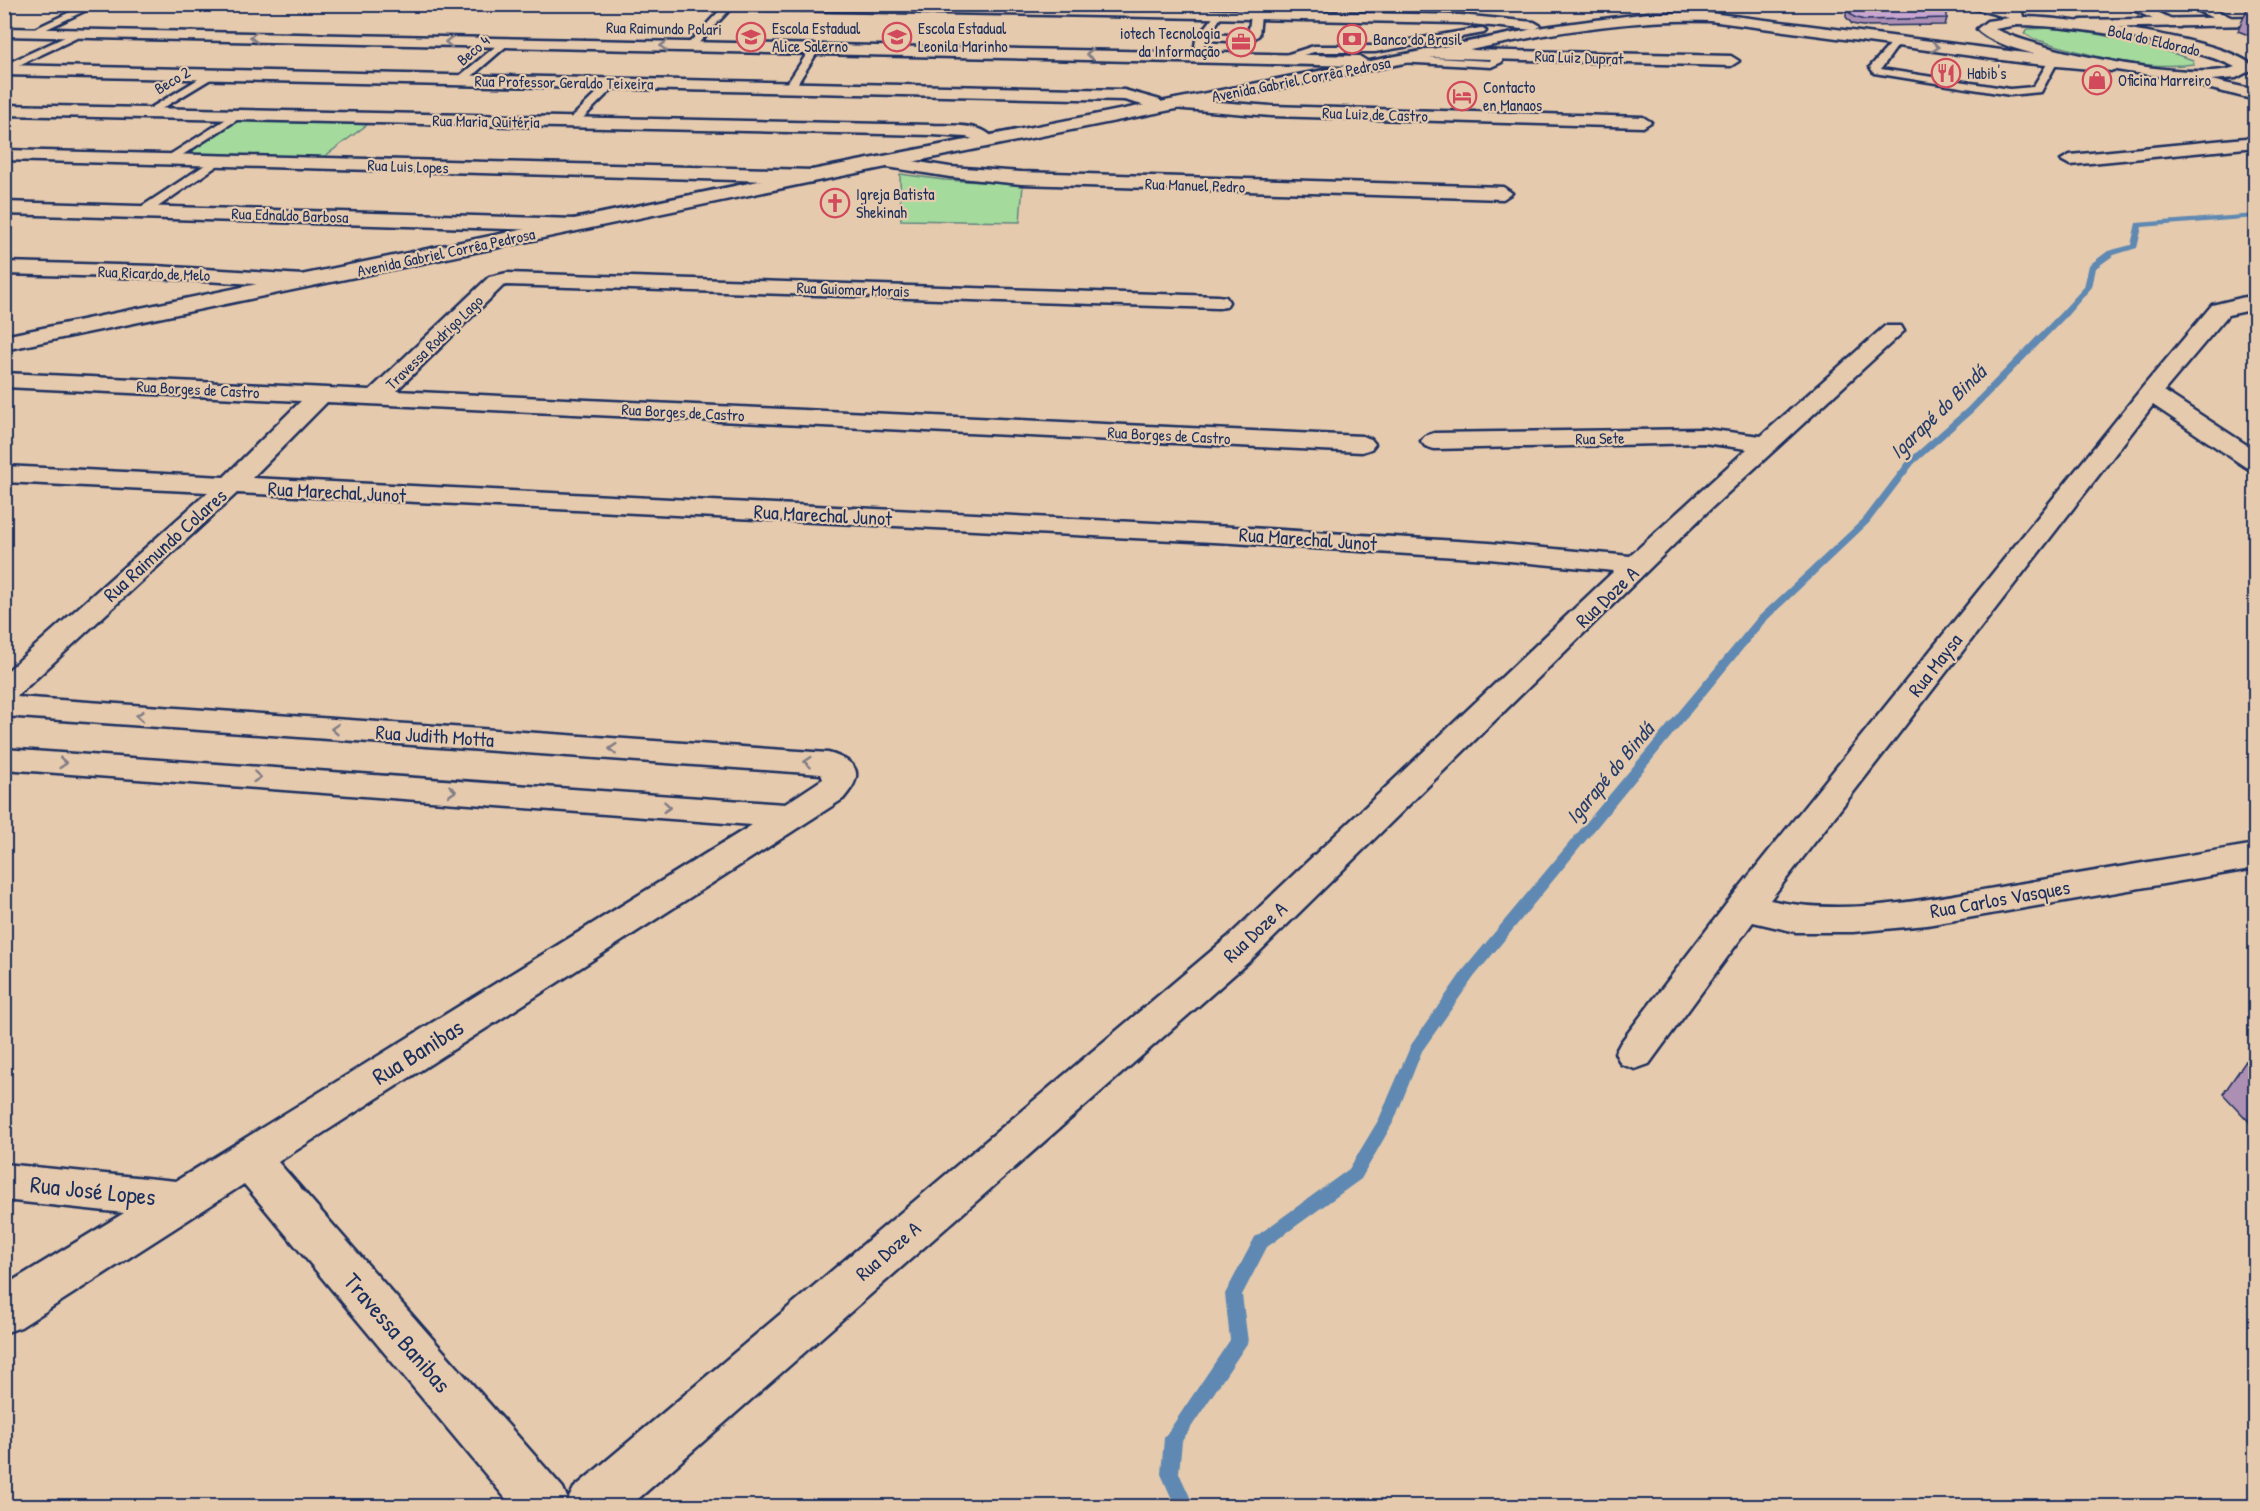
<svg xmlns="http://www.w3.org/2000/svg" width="2260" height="1511" viewBox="0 0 2260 1511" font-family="'Patrick Hand',sans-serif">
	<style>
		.green { fill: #a5da9d; stroke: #60847e; stroke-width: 1.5 }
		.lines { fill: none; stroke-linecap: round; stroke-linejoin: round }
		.stream { fill: #5e89b2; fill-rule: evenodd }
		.service-casing { stroke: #1b2f5e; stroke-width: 5 }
		.minor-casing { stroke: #1b2f5e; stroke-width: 5 }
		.tertiary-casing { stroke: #1b2f5e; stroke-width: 5 }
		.secondary-casing { stroke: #1b2f5e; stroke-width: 5 }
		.service { fill: #e6caad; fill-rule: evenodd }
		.minor { fill: #e6caad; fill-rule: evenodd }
		.tertiary { fill: #e6caad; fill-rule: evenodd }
		.secondary { fill: #e6caad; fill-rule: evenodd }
		.wall { fill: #ad8fb3; stroke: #1b2f5e; stroke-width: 1.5 }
		.building { fill: #c9a6d0; stroke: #1b2f5e; stroke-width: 1.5 }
		.oneway { stroke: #807c86 }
		.labels { text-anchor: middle; stroke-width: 4.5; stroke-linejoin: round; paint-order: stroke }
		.far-street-label { font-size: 16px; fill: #1b2f5e; stroke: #e6caad }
		.far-poi-label { font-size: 16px; fill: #1b2f5e; stroke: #e6caad; text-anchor: start }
		.street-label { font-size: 20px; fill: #1b2f5e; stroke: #e6caad }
		.water-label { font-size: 21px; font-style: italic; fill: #263e6c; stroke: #e6caad }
		.near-street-label { font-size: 24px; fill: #1b2f5e; stroke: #e6caad }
	</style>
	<rect width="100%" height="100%" fill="#e6caad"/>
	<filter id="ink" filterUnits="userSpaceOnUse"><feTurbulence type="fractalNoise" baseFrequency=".0167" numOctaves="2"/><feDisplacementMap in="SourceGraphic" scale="12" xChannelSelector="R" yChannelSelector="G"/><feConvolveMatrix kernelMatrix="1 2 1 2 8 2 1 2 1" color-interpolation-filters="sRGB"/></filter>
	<g filter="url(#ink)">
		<path class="green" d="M2050 28C2099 32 2147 44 2193 60L2194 64C2138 71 2087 54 2034 39L2024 33 2028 29Z
			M236 121 368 124 317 162 182 158Z
			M900 174 944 180 1023 184 1020 222 901 220Z"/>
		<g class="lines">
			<path class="stream" d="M2256 214V218L2142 227 2137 248 2114 255 2096 268 2092 287 2067 316 1973 412 1914 464 1869 523 1765 622 1474 977 1422 1051 1394 1121 1361 1179 1267 1247 1242 1295 1248 1342 1182 1441 1179 1473 1194 1506H1175L1161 1474 1164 1438 1230 1340 1225 1294 1255 1237 1349 1169 1379 1119 1411 1045 1464 969 1757 618 1863 519 1908 460 1967 408 2061 312 2084 287 2089 265 2108 251 2131 245 2136 223Z"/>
			<g class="service-casing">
				<path id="service" d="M87 4H99L34 35 26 33Z
					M726 4 734 5 693 49H687V45Z
					M1756 4H1765V5L1761 8Z
					M1218 11 1223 14 1210 34 1248 36 1251 15 1256 12 1261 15 1259 35 1250 42 1206 40 1199 58H1193L1196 40Z
					M1481 28 1486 31 1484 33 1375 52H1314L1281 61 1276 58 1314 46H1375Z
					M78 31 83 34 81 36 4 72V65Z
					M1896 38 1901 41 1881 69 2010 89 2033 87 2050 59 2058 61 2041 92 2010 95 1874 73 1870 67Z
					M502 41 510 43 465 82H457V78Z
					M812 46 820 48 794 89H786L785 87Z
					M1497 52 1502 55V62L1491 67 1398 62 1393 59 1398 56 1490 61 1494 53Z
					M210 72 215 75 214 77 153 114 144 112Z
					M608 82 617 84 576 125H568V121Z
					M239 111 243 112V116L173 161 163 159Z
					M214 159 224 161 149 213H141V207Z"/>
			</g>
			<g class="minor-casing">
				<path id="minor" d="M674 4H927L1460 15 1534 22 1541 26 1534 30 1460 23 681 8Z
					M2121 4H2141L2182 24 2180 27H2170Z
					M2182 4H2203L2241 22 2239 25H2229Z
					M4 28 1359 56 1367 61 1359 66 4 36Z
					M1426 49 1731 56 1739 61 1731 66 1421 57 1418 54Z
					M4 65 1124 90 1160 100 1162 103 1154 108 1124 100 4 75Z
					M1178 99 1271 106 1643 117 1651 122 1643 127 1271 116 1172 108 1170 104 1172 100Z
					M4 105 932 125C949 126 980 123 992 137L983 142 966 137 932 135 4 115Z
					M2256 137V147L2070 165 2061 160 2070 155Z
					M4 150 812 170 821 176 812 182 4 160Z
					M887 157 950 167 1021 172 1503 187 1512 193 1503 199 1021 184 950 177 881 166 878 162 881 158Z
					M4 202 575 219 585 225 575 231 4 214Z
					M4 262 155 266 303 275 310 277 313 281 310 285 303 287 155 278 4 274Z
					M507 273 1218 296 1226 297 1229 302 1226 307 1218 308 507 285 503 286 396 391 1362 436 1371 439 1375 444 1371 449 1362 452 327 402 252 478 1233 527 1489 543 1630 556 1747 449 1704 443 1434 449 1425 446 1421 441 1425 436 1434 433 1704 429 1761 436 1885 326H1901L1904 331 1706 513 1254 957 630 1506H512L244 1184 21 1327 4 1333V1286L124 1213 4 1200V1164L176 1181 752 825 4 769V749L785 804 823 779 821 774 4 716V674L208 492 4 482V466L224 477 301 401 4 387V373L370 390 489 277ZM237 493 1233 543 1489 559 1614 571 1228 937 574 1488 568 1500 563 1488 278 1162 843 799C865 774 859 762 828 753L16 697Z
					M2245 297H2256V309L2228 315 2164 391 2256 451V471L2247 468 2153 405 1770 900C1850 918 1938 897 2018 884 2097 871 2176 857 2256 844V868L1927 925 1853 932H1796L1753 922 1649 1064 1635 1069 1621 1064 1615 1053 1621 1042 1731 898 2142 388 2212 305Z"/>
			</g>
			<g class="tertiary-casing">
				<path id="tertiary" d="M1648 13H1710L2025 53 2111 61 2119 66 2111 71 2025 63 1710 21C1654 19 1599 26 1544 35L812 182 4 350V336L812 170 1544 27Z
					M2256 17V25L2081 28 2074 24 2081 20Z"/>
			</g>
			<g class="secondary-casing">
				<path id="secondary" d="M1957 4H1987L2022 12 2023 17C2063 17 2232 39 2255 68L2236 78 2211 80 2256 90V100L2199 86 2197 83 2199 80C2158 77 2001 58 1977 29L1987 21 2009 18ZM2017 25C2072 26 2125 35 2178 48 2197 53 2217 58 2235 67 2192 83 2037 50 1995 29Z"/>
			</g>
			<use href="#service" class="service"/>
			<use href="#minor" class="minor"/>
			<use href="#tertiary" class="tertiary"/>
			<use href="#secondary" class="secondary"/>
		</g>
		<path class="wall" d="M1846 4H1926L1947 18 1945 25 1862 26 1852 24 1846 17Z
			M2249 4H2256V38L2238 31Z
			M2256 1059V1129L2223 1094 2246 1061Z"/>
		<path class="building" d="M1848 4H1926L1947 12V18L1864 20 1854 17 1848 11Z
			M2256 1059V1071L2246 1061Z"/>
		<defs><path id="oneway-chevron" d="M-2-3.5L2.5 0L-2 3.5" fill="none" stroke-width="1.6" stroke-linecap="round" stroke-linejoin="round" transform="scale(1.5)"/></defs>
		<g class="oneway">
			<use href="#oneway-chevron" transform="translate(254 37) rotate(-179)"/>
			<use href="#oneway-chevron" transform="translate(449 42) rotate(-179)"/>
			<use href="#oneway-chevron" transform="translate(664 46) rotate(-179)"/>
			<use href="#oneway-chevron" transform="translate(1935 47) rotate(7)"/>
			<use href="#oneway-chevron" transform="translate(1090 54) rotate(-179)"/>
			<use href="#oneway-chevron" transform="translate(140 716) rotate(-176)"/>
			<use href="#oneway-chevron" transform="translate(335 729) rotate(-176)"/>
			<use href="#oneway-chevron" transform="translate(613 749) rotate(-176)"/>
			<use href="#oneway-chevron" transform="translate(808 762) rotate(-176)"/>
			<use href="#oneway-chevron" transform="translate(63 763) rotate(4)"/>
			<use href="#oneway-chevron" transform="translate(257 777) rotate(4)"/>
			<use href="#oneway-chevron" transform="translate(452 791) rotate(4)"/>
			<use href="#oneway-chevron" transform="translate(667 807) rotate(4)"/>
		</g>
	</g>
	<defs>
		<g id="school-ring" transform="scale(1.5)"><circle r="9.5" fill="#e6caad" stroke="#d1495b" stroke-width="1.5"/><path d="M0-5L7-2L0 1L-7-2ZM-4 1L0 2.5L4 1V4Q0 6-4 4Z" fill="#d1495b"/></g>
		<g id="bank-ring" transform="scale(1.5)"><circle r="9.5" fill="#e6caad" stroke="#d1495b" stroke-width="1.5"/><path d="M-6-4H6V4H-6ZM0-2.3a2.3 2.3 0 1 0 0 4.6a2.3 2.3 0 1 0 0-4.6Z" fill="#d1495b"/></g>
		<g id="office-ring" transform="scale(1.5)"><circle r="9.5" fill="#e6caad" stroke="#d1495b" stroke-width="1.5"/><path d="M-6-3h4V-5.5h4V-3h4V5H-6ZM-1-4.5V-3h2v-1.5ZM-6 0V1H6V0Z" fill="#d1495b"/></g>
		<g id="restaurant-ring" transform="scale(1.5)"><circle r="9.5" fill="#e6caad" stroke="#d1495b" stroke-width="1.5"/><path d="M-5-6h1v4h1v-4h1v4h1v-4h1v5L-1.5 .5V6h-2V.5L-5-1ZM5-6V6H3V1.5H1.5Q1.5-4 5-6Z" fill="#d1495b"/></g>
		<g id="shop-ring" transform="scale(1.5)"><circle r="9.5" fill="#e6caad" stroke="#d1495b" stroke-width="1.5"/><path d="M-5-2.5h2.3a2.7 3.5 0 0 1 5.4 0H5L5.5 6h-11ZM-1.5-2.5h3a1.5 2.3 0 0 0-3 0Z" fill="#d1495b"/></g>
		<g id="hotel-ring" transform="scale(1.5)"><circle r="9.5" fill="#e6caad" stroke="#d1495b" stroke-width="1.5"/><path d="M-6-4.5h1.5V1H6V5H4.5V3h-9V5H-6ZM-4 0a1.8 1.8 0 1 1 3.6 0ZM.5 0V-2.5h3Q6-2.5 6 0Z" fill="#d1495b"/></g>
		<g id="church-ring" transform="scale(1.5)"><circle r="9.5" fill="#e6caad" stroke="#d1495b" stroke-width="1.5"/><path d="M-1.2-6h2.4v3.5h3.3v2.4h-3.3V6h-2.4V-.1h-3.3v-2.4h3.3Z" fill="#d1495b"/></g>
	</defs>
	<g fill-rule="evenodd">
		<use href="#school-ring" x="751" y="37"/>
		<use href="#school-ring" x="897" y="37"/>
		<use href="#bank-ring" x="1352" y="39"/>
		<use href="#office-ring" x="1241" y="42"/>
		<use href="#restaurant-ring" x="1946" y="73"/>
		<use href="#shop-ring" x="2097" y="80"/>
		<use href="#hotel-ring" x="1462" y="96"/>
		<use href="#church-ring" x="835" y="203"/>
	</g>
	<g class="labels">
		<g class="far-street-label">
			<text transform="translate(664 28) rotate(1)" y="6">Rua Raimundo Polari</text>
			<text transform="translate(2154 40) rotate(13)" y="6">Bola do Eldorado</text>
			<text transform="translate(473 50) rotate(-40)" y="6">Beco 4</text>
			<text transform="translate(1579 57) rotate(2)" y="6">Rua Luiz Duprat</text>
			<text transform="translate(1301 79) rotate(-11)" y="6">Avenida Gabriel Corrêa Pedrosa</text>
			<text transform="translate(172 80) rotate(-31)" y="6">Beco 2</text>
			<text transform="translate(564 82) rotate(1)" y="6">Rua Professor Geraldo Teixeira</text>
			<text transform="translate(1375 114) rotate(2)" y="6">Rua Luiz de Castro</text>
			<text transform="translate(486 121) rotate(1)" y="6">Rua Maria Quitéria</text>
			<text transform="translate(408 166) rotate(2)" y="6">Rua Luis Lopes</text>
			<text transform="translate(1195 185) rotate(2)" y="6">Rua Manuel Pedro</text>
			<text transform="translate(290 215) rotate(2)" y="6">Rua Ednaldo Barbosa</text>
			<text transform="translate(446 252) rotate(-12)" y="6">Avenida Gabriel Corrêa Pedrosa</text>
			<text transform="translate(154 273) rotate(2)" y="6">Rua Ricardo de Melo</text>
			<text transform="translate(853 289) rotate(2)" y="6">Rua Guiomar Morais</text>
			<text transform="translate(434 342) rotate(-44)" y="6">Travessa Rodrigo Lago</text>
			<text transform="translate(198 389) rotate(3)" y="6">Rua Borges de Castro</text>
			<text transform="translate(683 412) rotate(3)" y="6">Rua Borges de Castro</text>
			<text transform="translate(1169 435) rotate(3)" y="6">Rua Borges de Castro</text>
			<text transform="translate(1600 438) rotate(-1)" y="6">Rua Sete</text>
		</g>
		<g class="far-poi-label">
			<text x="772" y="34">Escola Estadual<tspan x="772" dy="18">Alice Salerno</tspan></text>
			<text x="918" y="34">Escola Estadual<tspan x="918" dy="18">Leonila Marinho</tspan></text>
			<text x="1220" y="39" text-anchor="end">iotech Tecnologia<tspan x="1220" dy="18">da Informação</tspan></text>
			<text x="1373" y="45">Banco do Brasil</text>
			<text x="1967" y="79">Habib's</text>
			<text x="2118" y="86">Oficina Marreiro</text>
			<text x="1483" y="93">Contacto<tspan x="1483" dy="18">en Manaos</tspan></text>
			<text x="856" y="200">Igreja Batista<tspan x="856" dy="18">Shekinah</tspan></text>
		</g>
		<g class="street-label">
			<text transform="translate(337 492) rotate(3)" y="7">Rua Marechal Junot</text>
			<text transform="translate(823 515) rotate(3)" y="7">Rua Marechal Junot</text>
			<text transform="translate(1308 539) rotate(4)" y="7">Rua Marechal Junot</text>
			<text transform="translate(165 545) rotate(-42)" y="7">Rua Raimundo Colares</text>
			<text transform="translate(1607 597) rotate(-44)" y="7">Rua Doze A</text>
			<text transform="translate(1935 665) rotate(-52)" y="7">Rua Maysa</text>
			<text transform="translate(435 736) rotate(4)" y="7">Rua Judith Motta</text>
			<text transform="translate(2000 899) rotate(-10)" y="7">Rua Carlos Vasques</text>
			<text transform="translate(1255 932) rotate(-43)" y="7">Rua Doze A</text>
			<text transform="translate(888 1251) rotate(-41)" y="7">Rua Doze A</text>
		</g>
		<g class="water-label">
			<text transform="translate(1938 412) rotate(-44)" y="7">Igarapé do Bindá</text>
			<text transform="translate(1610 773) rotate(-50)" y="7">Igarapé do Bindá</text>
		</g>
		<g class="near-street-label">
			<text transform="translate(418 1052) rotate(-32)" y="8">Rua Banibas</text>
			<text transform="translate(93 1191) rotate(6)" y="8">Rua José Lopes</text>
			<text transform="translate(397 1333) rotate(49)" y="8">Travessa Banibas</text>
		</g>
	</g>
	<rect width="2260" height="1511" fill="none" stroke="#e6caad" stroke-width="24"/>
	<rect x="12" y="12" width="2236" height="1487" fill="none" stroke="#1b2f5e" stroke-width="2" filter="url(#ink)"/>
</svg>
